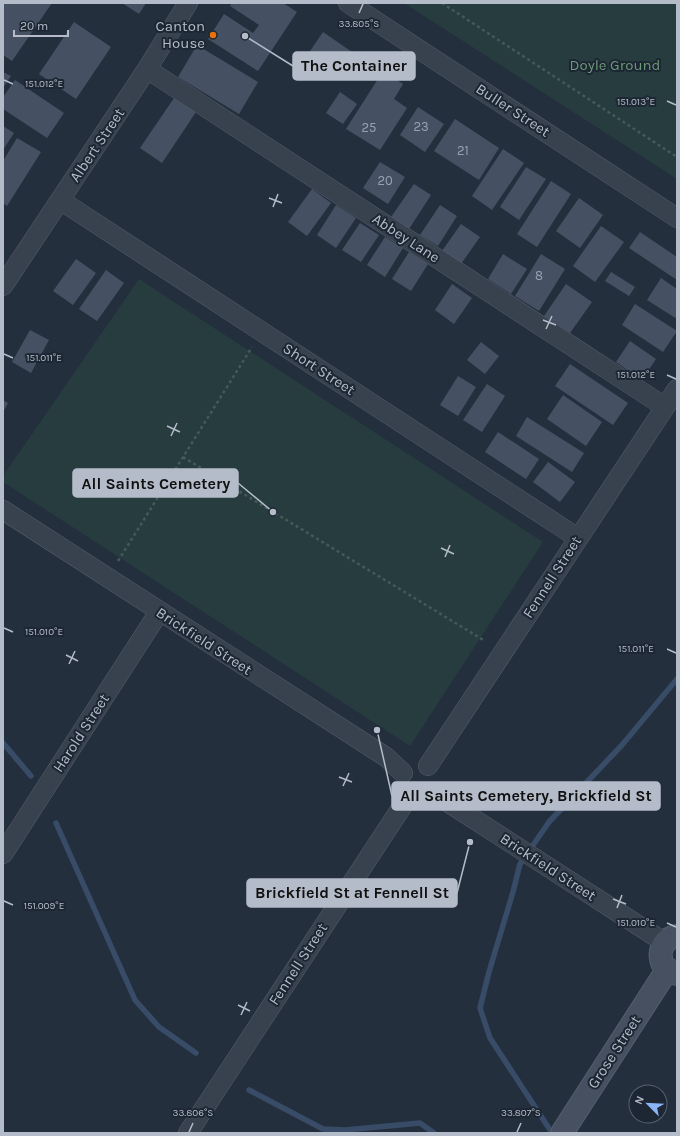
<svg xmlns="http://www.w3.org/2000/svg" width="680" height="1136" viewBox="0 0 680 1136" font-family="Karla,sans-serif">
	<style>
		.green { fill: #263c3f }
		.lines { fill: none; stroke-linecap: round; stroke-linejoin: round }
		.stream { stroke: #394c67; stroke-width: 5.5 }
		.building { fill: #455162 }
		.street-casing { stroke: #565f6c; stroke-width: 20 }
		.secondary-casing { stroke: #565f6c; stroke-width: 24 }
		.path { stroke: #44595c; stroke-width: 2.5; stroke-dasharray: 3 3; stroke-linecap: butt }
		.street { stroke: #38414e; stroke-width: 19 }
		.secondary { stroke: #465061; stroke-width: 22 }
		.ticks { fill: none; stroke: #b4bcc9; stroke-width: 1.5 }
		.food-dot { fill: #e8710a; stroke: #1d2633; stroke-width: 1.5 }
		.labels { text-anchor: middle; stroke-width: 4; stroke-linejoin: round; paint-order: stroke }
		.number-label { font-size: 13px; fill: #98a1af }
		.poi-label { font-size: 15px; fill: #b4bcc9; stroke: #1d2633; text-anchor: end }
		.park-label { font-size: 15px; fill: #6b9a76; stroke: #1d2633 }
		.street-label { font-size: 15px; fill: #b4bcc9; stroke: #1d2633 }
		.ticks-label { font-size: 10px; text-anchor: middle; fill: #b4bcc9; stroke: #1d2633; stroke-width: 4; stroke-linejoin: round; paint-order: stroke }
		.leader { fill: none; stroke: #b4bcc9; stroke-width: 1.5 }
		.callout-dot { fill: #b4bcc9; stroke: #1d2633; stroke-width: 1.5 }
		.callout { fill: #b4bcc9; stroke: #b4bcc9; stroke-width: 1.5 }
		.callout-label { font-size: 16px; text-anchor: middle; font-weight: bold; fill: #111 }
	</style>
	<rect width="100%" height="100%" fill="#242f3e"/>
	<path class="green" d="M404 3H677V179Z
		M139 279 543 542 410 746 3 482V476Z"/>
	<g class="lines">
		<path class="stream" d="M3 743 31 776
			M56 823 135 1000 159 1027 196 1053
			M249 1090 323 1129 345 1130 420 1123 434 1133
			M552 1133 490 1038 480 1008 489 972 513 892 520 864 549 822 622 745 677 679"/>
	</g>
	<path class="building" d="M3 3H52L12 61 3 55Z
		M122 3H146L139 14Z
		M232 3H283L297 12 258 71 208 39 224 14 253 33 259 25 230 6Z
		M74 22 111 47 76 99 39 74Z
		M323 32 355 54 339 79 306 57Z
		M197 45 258 82 239 114 178 77Z
		M383 71 403 84 394 99 407 108 380 150 346 129Z
		M3 72 11 76 3 88Z
		M15 80 64 113 47 138 3 109V97Z
		M340 92 357 104 343 124 326 113Z
		M174 98 196 112 162 163 140 148Z
		M418 107 444 124 425 152 400 135Z
		M455 119 499 148 479 180 434 151Z
		M3 126 14 133 3 150Z
		M17 138 41 152 7 206 3 203V161Z
		M503 149 524 163 492 210 472 196Z
		M380 162 405 177 388 204 363 188Z
		M526 167 546 179 519 220 500 207Z
		M551 181 571 194 537 247 517 234Z
		M414 184 431 195 409 229 391 217Z
		M312 189 331 203 307 236 288 222Z
		M579 198 603 215 580 248 556 231Z
		M336 205 356 218 336 248 317 235Z
		M440 205 457 216 438 246 420 235Z
		M360 223 379 235 361 262 342 250Z
		M461 224 480 237 461 264 442 251Z
		M601 226 624 242 595 282 573 266Z
		M640 232 677 257V280L629 248Z
		M385 237 403 248 385 277 367 265Z
		M409 252 428 264 411 291 392 279Z
		M503 254 527 269 511 294 488 279Z
		M541 254 565 269 539 311 515 296Z
		M76 259 96 273 73 305 53 291Z
		M106 270 124 283 97 321 79 309Z
		M611 272 635 287 629 296 605 281Z
		M661 278 677 289V319L647 300Z
		M452 284 472 298 454 324 435 310Z
		M566 284 592 302 570 333 544 316Z
		M635 304 677 331 663 352 622 325Z
		M30 330 49 340 31 373 12 362Z
		M630 341 656 359 642 380 616 362Z
		M481 342 499 356 485 374 467 360Z
		M570 364 628 403 613 425 555 386Z
		M458 376 476 387 458 416 440 405Z
		M487 384 505 396 482 432 463 420Z
		M563 395 602 422 586 446 547 419Z
		M3 400 8 403 3 412Z
		M527 417 584 453 572 472 516 436Z
		M498 432 539 459 526 479 485 452Z
		M548 462 575 482 560 502 533 482Z"/>
	<g class="lines">
		<g class="street-casing">
			<path id="street" d="M348 3 677 218
				M147 69 665 407
				M60 200 578 538
				M3 286 147 69 188 3
				M3 510 386 757 403 773
				M428 766 677 389
				M432 792 664 942
				M3 854 159 612
				M188 1133 409 796"/>
		</g>
		<g class="secondary-casing">
			<path id="secondary" d="M677 936C661 939 657 954 664 967L677 974
				M562 1133 667 970"/>
		</g>
		<path class="path" d="M442 3 677 157
			M183 457 485 641
			M118 561 252 347"/>
		<use href="#street" class="street"/>
		<use href="#secondary" class="secondary"/>
	</g>
	<path class="ticks" d="M359 13 363 4M4 80 13 84M667 101 676 105M269 198 282 203M273 207 278 194M543 320 556 325M546 329 552 316M4 354 13 358M667 375 676 379M167 426 180 432M171 436 177 423M441 548 454 554M445 557 450 545M4 628 13 632M667 649 676 653M66 655 78 661M69 664 75 651M339 777 352 782M343 786 349 773M613 899 626 904M4 901 13 905M617 908 622 895M667 923 676 927M238 1005 250 1011M241 1015 247 1002M189 1132 193 1123M517 1132 521 1123"/>
	<circle class="food-dot" cx="213" cy="35" r="4"/>
	<g class="labels">
		<g class="number-label">
			<text x="421" y="131">23</text>
			<text x="369" y="132">25</text>
			<text x="463" y="155">21</text>
			<text x="385" y="185">20</text>
			<text x="539" y="280">8</text>
		</g>
		<g class="poi-label">
			<text x="205" y="31">Canton<tspan x="205" dy="17">House</tspan></text>
		</g>
		<g class="park-label">
			<text x="615" y="70">Doyle Ground</text>
		</g>
		<g class="street-label">
			<text transform="translate(513 110) rotate(33)" y="5">Buller Street</text>
			<text transform="translate(97 145) rotate(-56)" y="5">Albert Street</text>
			<text transform="translate(406 238) rotate(33)" y="5">Abbey Lane</text>
			<text transform="translate(319 369) rotate(33)" y="5">Short Street</text>
			<text transform="translate(552 577) rotate(-57)" y="5">Fennell Street</text>
			<text transform="translate(204 641) rotate(33)" y="5">Brickfield Street</text>
			<text transform="translate(81 733) rotate(-57)" y="5">Harold Street</text>
			<text transform="translate(548 867) rotate(33)" y="5">Brickfield Street</text>
			<text transform="translate(298 964) rotate(-57)" y="5">Fennell Street</text>
			<text transform="translate(614 1052) rotate(-57)" y="5">Grose Street</text>
		</g>
	</g>
	<g class="ticks-label">
		<text x="359" y="27">33.805°S</text>
		<text x="44" y="87">151.012°E</text>
		<text x="636" y="105">151.013°E</text>
		<text x="44" y="361">151.011°E</text>
		<text x="636" y="378">151.012°E</text>
		<text x="44" y="635">151.010°E</text>
		<text x="636" y="652">151.011°E</text>
		<text x="44" y="909">151.009°E</text>
		<text x="636" y="926">151.010°E</text>
		<text x="193" y="1116">33.806°S</text>
		<text x="521" y="1116">33.807°S</text>
	</g>
	<path class="leader" d="M245 36L293 66M273 512L238 483M377 730L392 796M470 842L457 893"/>
	<g class="callout-dot">
		<circle cx="245" cy="36" r="4"/>
		<circle cx="273" cy="512" r="4"/>
		<circle cx="377" cy="730" r="4"/>
		<circle cx="470" cy="842" r="4"/>
	</g>
	<g class="callout">
		<rect x="293" y="52" width="122" height="28" rx="4"/>
		<rect x="73" y="469" width="165" height="28" rx="4"/>
		<rect x="392" y="782" width="268" height="28" rx="4"/>
		<rect x="247" y="879" width="210" height="28" rx="4"/>
	</g>
	<g class="callout-label">
		<text x="354" y="71">The Container</text>
		<text x="156" y="489">All Saints Cemetery</text>
		<text x="526" y="801">All Saints Cemetery, Brickfield St</text>
		<text x="352" y="898">Brickfield St at Fennell St</text>
	</g>
	<rect width="680" height="1136" fill="none" stroke="#b4bcc9" stroke-width="8"/>
	<g transform="translate(648 1104) rotate(294)"><circle r="19" fill="#1d2633" stroke="#59626f"/>
	<path d="M0-3L7 15L0 10L-7 15Z" fill="#8ab4f8"/>
	<text y="-6" font-size="11" font-weight="bold" text-anchor="middle" fill="#b4bcc9">N</text>
	</g>
	<path d="M14 30v6h54v-6" fill="none" stroke="#b4bcc9" stroke-width="2"/>
	<text x="20" y="30" font-size="12" fill="#b4bcc9" stroke="#1d2633" stroke-width="3" paint-order="stroke">20 m</text>
</svg>
